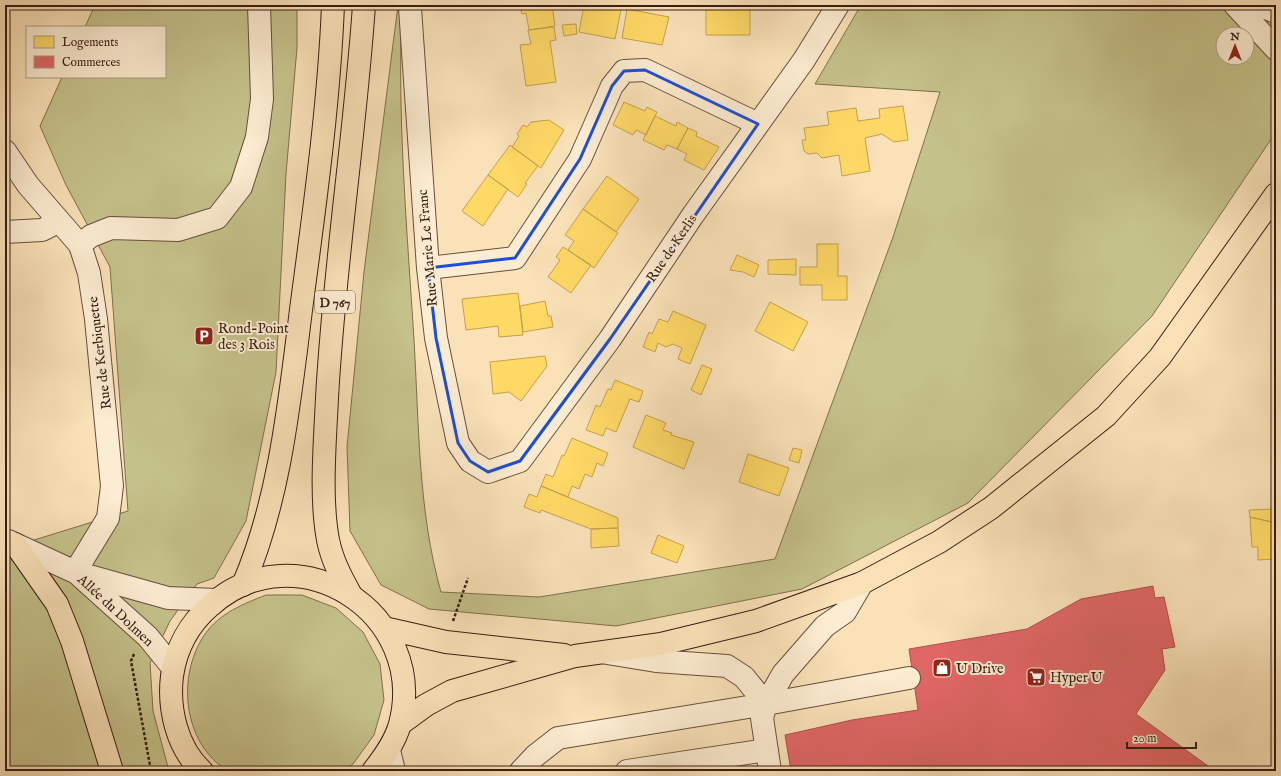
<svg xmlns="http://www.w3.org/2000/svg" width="1281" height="776" viewBox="0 0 1281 776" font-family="'IM FELL English',serif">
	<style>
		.green { fill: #c5c18a; stroke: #7e6f4e; fill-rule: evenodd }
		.homes { fill: #ffd966; stroke: #c3a14d }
		.shops { fill: #e06666; stroke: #ae504d }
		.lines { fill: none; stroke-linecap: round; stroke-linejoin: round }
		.minor-casing { stroke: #684e3c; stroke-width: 24 }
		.major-casing { stroke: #381d13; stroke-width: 24 }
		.highway-casing { stroke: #381d13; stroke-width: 24 }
		.path { stroke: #381d13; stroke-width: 2.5; stroke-dasharray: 3 2; stroke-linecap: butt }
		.minor { stroke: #fcecd1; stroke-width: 22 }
		.major { stroke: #fae1b8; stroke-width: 22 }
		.highway { stroke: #fae1b8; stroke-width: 22 }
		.marked { fill: none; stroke: #1d4ed8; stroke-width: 3; stroke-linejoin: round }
		.labels { text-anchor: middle; stroke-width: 4; stroke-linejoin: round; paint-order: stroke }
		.shield { fill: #fcecd1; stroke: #735b4c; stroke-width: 1 }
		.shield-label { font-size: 13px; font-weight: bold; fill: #381d13 }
		.street-label { font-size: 14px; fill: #381d13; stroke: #fcecd1 }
		.poi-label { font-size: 14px; fill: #381d13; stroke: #fcecd1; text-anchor: start }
	</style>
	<rect width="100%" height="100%" fill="#fae1b8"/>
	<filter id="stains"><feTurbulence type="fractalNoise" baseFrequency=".005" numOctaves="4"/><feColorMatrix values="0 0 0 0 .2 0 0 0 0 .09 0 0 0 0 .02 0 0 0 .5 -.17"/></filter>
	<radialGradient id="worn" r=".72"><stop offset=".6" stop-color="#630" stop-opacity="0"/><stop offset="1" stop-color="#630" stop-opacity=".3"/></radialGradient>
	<path class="green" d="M95 5H297V48L286 174 276 372 246 521 214 578 197 584 170 621 150 663 153 711 169 771H5V549L128 511 110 267 66 185 40 126 62 77H165V27H85Z
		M398 5H402C397 116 407 229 414 340 419 424 418 511 441 592L539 597 775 559 893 237 940 92 815 84 861 5H1276V132L1152 316 968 503 802 589 616 626 429 609 381 585 350 531 347 447 364 272ZM1223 34H1247V58H1223Z
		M266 595H302L336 608 363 632 380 664 384 700 374 735 353 764 341 771H228C183 744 176 676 205 634 220 613 243 604 266 595Z"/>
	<path class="homes" d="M520 5H552L555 26 529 30 526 13 522 14Z
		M584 5H622L615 39 579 32Z
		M706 5H750V35H706Z
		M627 9 669 17 662 45 622 38Z
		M576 24 577 34 564 36 562 25Z
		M554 27 556 40 550 41 556 82 526 86 520 45 531 44 528 30Z
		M624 102 645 111 647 107 657 112 646 135 636 130 633 135 613 125Z
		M903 106 908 140 894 142 882 134 865 138 870 171 842 176 839 155 822 158 817 153 808 154 804 151 802 140H806L804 128 829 125 827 112 856 108 858 121 880 118 879 109Z
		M655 116 676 126 677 122 688 128 677 149 667 145 664 150 643 140Z
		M549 120 564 130 541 168 512 147 519 136 517 134 523 125 527 127 531 122Z
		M688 128 697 132 696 136 719 147 704 170 684 160 687 154 677 149Z
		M510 145 538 166 525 183 527 184 518 197 488 175Z
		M488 175 508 189 483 226 462 211Z
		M607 176 639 199 616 232 583 209Z
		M583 209 618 233 594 268 568 250 574 241 565 235Z
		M817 244H838V276H847V300H822V285H800V267H817Z
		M563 247 591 265 571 293 548 277 560 260 556 257Z
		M737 255 759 265 754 277 743 272 730 270Z
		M796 259V275L768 274V260Z
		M518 293 523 335 499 337 498 326 466 330 462 299Z
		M545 301 548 316H551L553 327 523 332 520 306Z
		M770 302 808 322 793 351 755 331Z
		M673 311 706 325 690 364 678 359 682 348 673 344 666 347 658 343 655 352 643 347 649 332 652 334 659 319 668 322Z
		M545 356 547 366 521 401 509 392 493 394 490 362Z
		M702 365 712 369 701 395 691 390Z
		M615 380 643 391 639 402 630 399 616 432 606 428 603 436 586 430 596 405 600 407 608 389 611 390Z
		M646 415 666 423 663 430 672 433 671 435 694 442 684 469 633 447Z
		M572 438 608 453 603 466 597 463 592 477 585 474 579 489 572 486 568 497 541 486 546 474 553 477 562 455 564 456Z
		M793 448 802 450 799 463 789 460Z
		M748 454 789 468 779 496 739 482Z
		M541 486 618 518V528L591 529 541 510 540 513 524 507 529 494 537 497Z
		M1276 509V523L1250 517 1249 510Z
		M1250 517 1276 523V559L1258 560V547H1252Z
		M618 528 619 546 591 548V529Z
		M658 535 684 546 677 563 651 553Z"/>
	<path class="shops" d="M1153 586 1155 598 1164 597 1175 647 1162 649 1165 670 1136 714 1215 771H791L785 735 852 720 918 710 909 649 1027 629 1081 599Z"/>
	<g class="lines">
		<g class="minor-casing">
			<path id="minor" d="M1235 5 1276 49
				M1258 5 1276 12
				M410 8 428 268 436 338 458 443 470 461 488 472 520 461 610 339 693 215 804 60 838 5
				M5 151 28 185 80 245 89 273 96 319 112 486 108 518 75 572
				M5 232 42 230 58 222
				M80 245 91 236 111 228 178 230 217 218 241 187 257 137 262 99 259 5
				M428 268 515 258 580 159 612 86 624 71 645 70 758 124
				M8 541 75 572 168 598 217 600
				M79 575 148 637 173 668
				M607 653 656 661 727 666 744 677 766 704 783 674 825 626 845 612 862 583
				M766 704 909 678
				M389 750 394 771
				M521 771 535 756 558 738 766 704 762 718 770 771
				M627 771 767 750"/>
		</g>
		<g class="major-casing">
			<path id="major" d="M15 544 57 604 72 641 112 771
				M384 628 446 642 564 655
				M400 724 426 705 452 691 575 656 661 644 756 621 862 583 939 542 991 508 1106 416 1160 357 1276 194
				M202 771C177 748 168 709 172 676 176 649 189 624 210 606 296 528 429 613 400 724 395 742 384 757 373 771"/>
		</g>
		<g class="highway-casing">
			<path id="highway" d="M243 585C281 497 290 396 302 302 315 204 329 104 333 5
				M351 595C341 577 332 560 328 540 320 497 325 442 327 398 334 267 355 136 364 5"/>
		</g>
		<path class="path" d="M453 621 468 578
			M134 654 131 661 151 771"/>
		<use href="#minor" class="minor"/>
		<use href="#major" class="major"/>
		<use href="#highway" class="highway"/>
	</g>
	<path class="marked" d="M645 70 758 124 610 339 520 461 488 472 470 461 458 443 436 338 428 268 515 258 580 159 612 86 624 71Z"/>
	<defs>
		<g id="parking-square" transform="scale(1)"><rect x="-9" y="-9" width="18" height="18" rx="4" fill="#8f2418" stroke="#fcecd1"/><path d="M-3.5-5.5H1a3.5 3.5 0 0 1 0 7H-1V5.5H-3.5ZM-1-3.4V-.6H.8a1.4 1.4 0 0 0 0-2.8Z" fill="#fff"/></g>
		<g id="shop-square" transform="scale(1)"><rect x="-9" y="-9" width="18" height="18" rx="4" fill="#8f2418" stroke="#fcecd1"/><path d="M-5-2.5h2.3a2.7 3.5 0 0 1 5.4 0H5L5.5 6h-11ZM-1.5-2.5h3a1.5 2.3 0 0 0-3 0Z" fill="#fff"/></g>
		<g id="supermarket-square" transform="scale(1)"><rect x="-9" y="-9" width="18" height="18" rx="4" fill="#8f2418" stroke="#fcecd1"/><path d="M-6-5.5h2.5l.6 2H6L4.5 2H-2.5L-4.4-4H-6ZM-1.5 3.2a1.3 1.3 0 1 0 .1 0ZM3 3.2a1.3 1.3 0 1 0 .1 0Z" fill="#fff"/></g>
	</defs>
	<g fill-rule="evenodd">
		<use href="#parking-square" x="204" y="336"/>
		<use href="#shop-square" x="942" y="668"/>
		<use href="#supermarket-square" x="1036" y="677"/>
	</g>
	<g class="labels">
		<rect class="shield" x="315" y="291" width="40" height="22" rx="3"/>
		<g class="shield-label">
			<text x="335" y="307">D 767</text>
		</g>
		<g class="street-label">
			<text transform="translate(427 248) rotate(-95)" y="5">Rue Marie Le Franc</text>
			<text transform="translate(671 248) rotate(-56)" y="5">Rue de Kerlis</text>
			<text transform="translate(99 353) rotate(-97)" y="5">Rue de Kerbiquette</text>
			<text transform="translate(116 610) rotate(43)" y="5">Allée du Dolmen</text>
		</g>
		<g class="poi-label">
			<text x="218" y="333">Rond-Point<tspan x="218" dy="16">des 3 Rois</tspan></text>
			<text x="956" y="673">U Drive</text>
			<text x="1050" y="682">Hyper U</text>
		</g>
	</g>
	<rect width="1281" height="776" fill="none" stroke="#fae1b8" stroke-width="20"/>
	<rect x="6" y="6" width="1269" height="764" fill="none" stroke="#381d13" stroke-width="2"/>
	<rect x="10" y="10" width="1261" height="756" fill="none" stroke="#381d13"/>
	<rect x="26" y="26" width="140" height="52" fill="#fcecd1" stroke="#ae9985"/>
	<rect x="34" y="36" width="20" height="12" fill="#ffd966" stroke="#ae9985"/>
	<text x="62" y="46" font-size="12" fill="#381d13">Logements</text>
	<rect x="34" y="56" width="20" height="12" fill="#e06666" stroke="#ae9985"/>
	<text x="62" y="66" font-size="12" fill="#381d13">Commerces</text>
	<g transform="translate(1235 46)"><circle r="19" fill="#fcecd1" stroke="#ae9985"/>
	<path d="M0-3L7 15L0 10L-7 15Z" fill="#8f2418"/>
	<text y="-6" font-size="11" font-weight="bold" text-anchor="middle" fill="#381d13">N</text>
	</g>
	<path d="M1127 742v6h69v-6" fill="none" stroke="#381d13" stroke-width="2"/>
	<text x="1133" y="742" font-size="12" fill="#381d13" stroke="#fcecd1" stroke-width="3" paint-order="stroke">20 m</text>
	<rect width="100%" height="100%" filter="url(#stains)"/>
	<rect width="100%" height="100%" fill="url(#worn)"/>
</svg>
